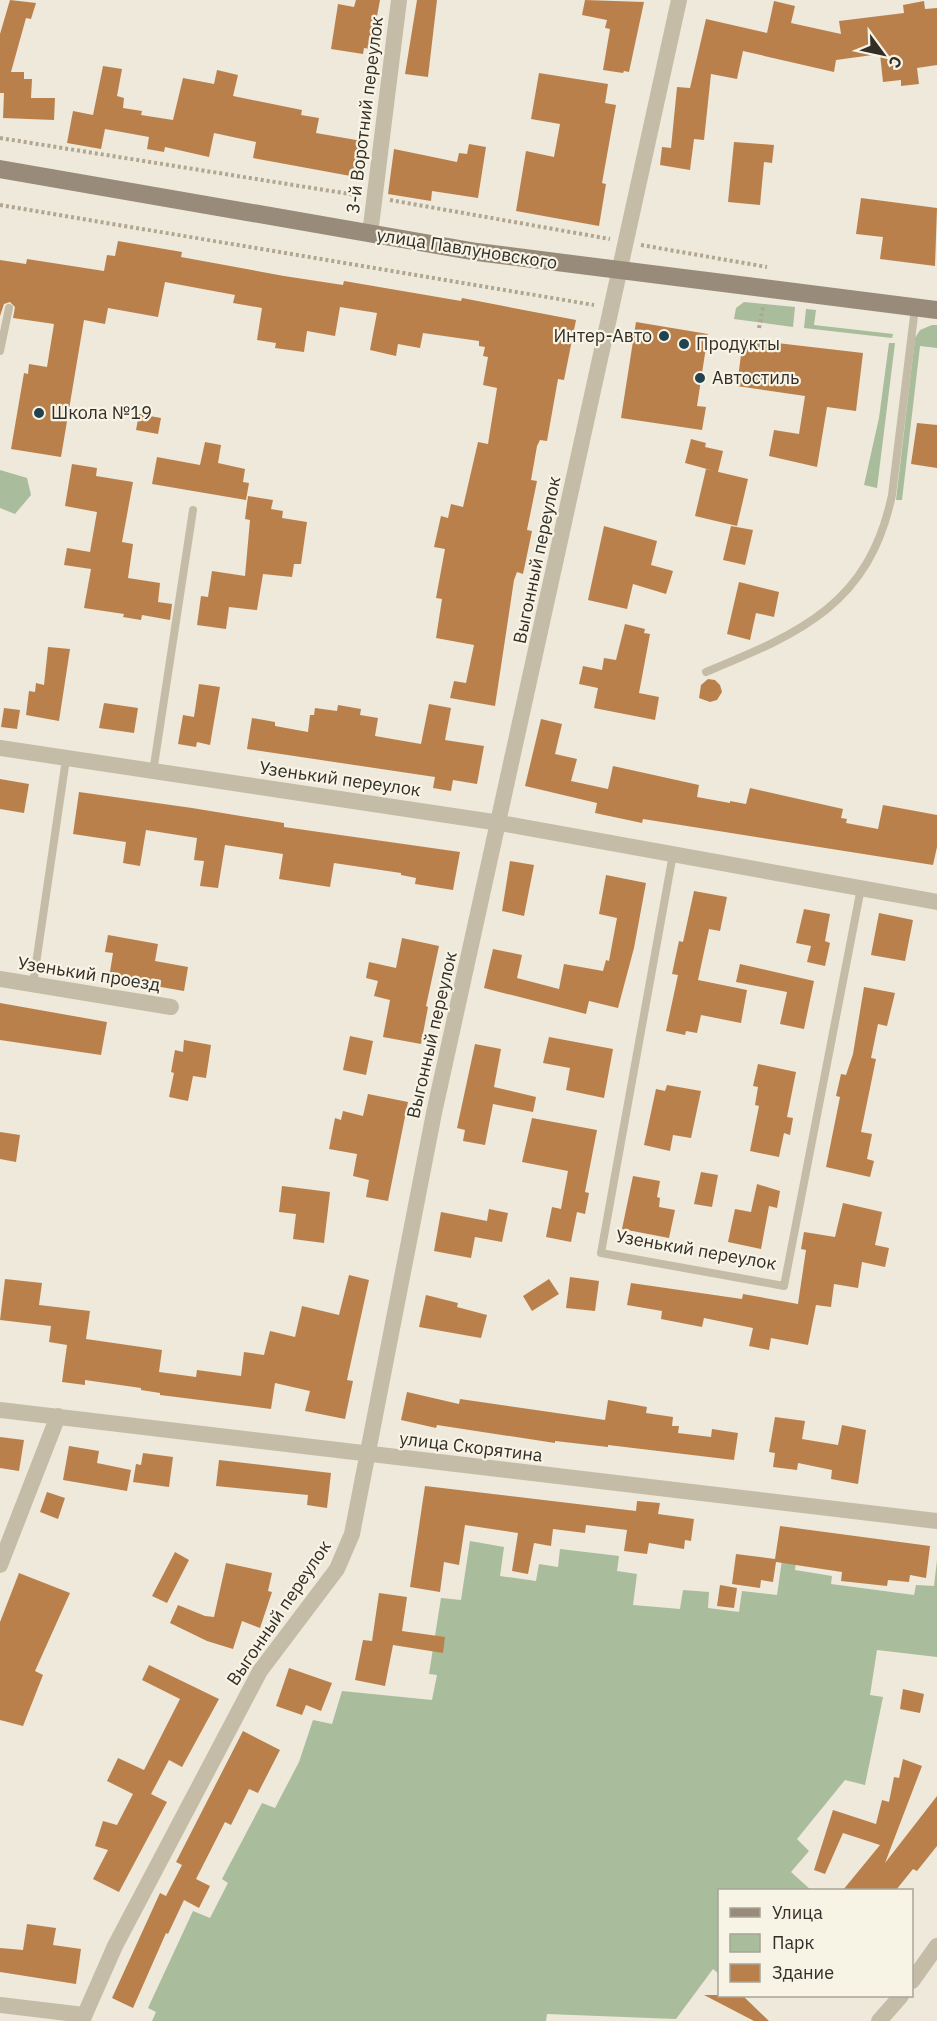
<svg xmlns="http://www.w3.org/2000/svg" width="937" height="2021" viewBox="0 0 937 2021" font-family="'IBM Plex Sans',sans-serif">
	<style>
		.green { fill: #a9bc9b }
		.building { fill: #ba804c }
		.lines { fill: none; stroke-linecap: round; stroke-linejoin: round }
		.path { stroke: #b1a691; stroke-width: 4; stroke-dasharray: 3 3; stroke-linecap: butt }
		.lane { stroke: #c5bca7; stroke-width: 8 }
		.street { stroke: #c5bca7; stroke-width: 16 }
		.secondary { stroke: #988b79; stroke-width: 18 }
		.poi-dot { fill: #21424f; stroke: #f7f3e5; stroke-width: 2 }
		.labels { text-anchor: middle; stroke-width: 4.5; stroke-linejoin: round; paint-order: stroke }
		.street-label { font-size: 18px; fill: #322d27; stroke: #f7f3e5 }
		.poi-label { font-size: 18px; fill: #322d27; stroke: #f7f3e5; text-anchor: start }
	</style>
	<rect width="100%" height="100%" fill="#eee9da"/>
	<path class="green" d="M744 302 795 307 793 327 734 319 736 308Z
		M806 309 816 310 814 325 893 334 892 338 804 328Z
		M932 325H937V348L920 346 902 500H896L915 338 920 330Z
		M889 343H895L877 488 864 485 879 418Z
		M0 470 27 478 31 495 15 514 0 508Z
		M470 1541 504 1547 500 1576 536 1581 539 1564 558 1567 560 1549 619 1556 617 1571 637 1574 633 1605 680 1609 683 1590 709 1592 708 1608 739 1612 742 1591 777 1595 782 1560 796 1562 795 1570 832 1576 831 1584 914 1595 916 1585 934 1586 937 1560V1657L877 1650 870 1695 883 1697 865 1785 845 1780 797 1839 809 1851 791 1872 811 1890H720L719 1974 713 1969 676 2019 547 2014 546 2021H152L156 2012 148 2008 193 1911 210 1918 228 1883 222 1879 262 1803 275 1808 299 1762 313 1720 332 1724 342 1691 432 1700 437 1675 429 1674 441 1598 461 1600Z"/>
	<path class="building" d="M10 0 36 3 31 19 26 18 11 72H24V79H32L31 98H55L54 120 3 118 4 93H0V34Z
		M356 0H380L371 49 364 48 363 54 331 49 338 4 354 7Z
		M417 0H437L428 77 405 74Z
		M585 0 644 2 629 72 624 71 623 73 603 70 610 29 605 28 607 20 582 15Z
		M774 1 795 6 791 23 841 34 839 21 904 13 903 5 924 1 925 9 937 8V65L917 68 919 84 901 86V80L883 82 880 54 836 60 834 72 743 51 737 79 711 74 704 140 694 139 690 170 660 165 662 147 671 148 677 87 690 88 706 19 767 33Z
		M103 66 122 69 117 96 124 98 123 108 142 111 141 115 173 120 183 78 214 84 217 70 238 75 233 96 302 110 301 115 319 118 316 133 362 141 356 177 253 158 256 142 214 133 209 157 165 147 164 152 147 149 149 137 105 129 101 149 67 143 73 111 93 115Z
		M539 73 608 84 605 103 616 105 602 183 606 184 599 226 516 211 526 151 554 157 560 124 531 119Z
		M734 142 774 145 772 163 764 162 760 205 728 202Z
		M469 144 486 147 478 198 432 191 431 201 388 194 394 149 457 162 459 153 467 154Z
		M861 198 937 208 935 266 880 259 883 237 856 234Z
		M118 241 182 252 181 257 284 276 343 285 344 281 461 301 462 298 576 320 564 380 558 379 547 441 540 440 537 446 531 480 537 481 527 530 532 531 523 574 517 572 514 580 495 706 450 698 454 681 466 683 474 645 436 638 442 599 436 598 445 549 434 547 441 516 448 518 451 504 463 507 478 442 488 444 497 388 483 385 488 357 483 356 485 347 479 346V341L423 333 420 348 398 344 396 356 370 350 377 313 340 307 335 336 307 331 304 352 275 348 276 343 257 340 262 308 233 303 235 295 165 282 158 317 108 308 105 324 84 320 61 457 11 449 24 373 28 374 29 364 47 367 54 324 13 318 15 307 10 302 4 304 0 316V260L26 264 27 259 104 271 107 255 115 256Z
		M636 322 708 334 697 406 706 407 702 430 621 418Z
		M743 339 863 353 856 411 827 407 817 467 769 456 774 430 799 434 805 396 737 386Z
		M139 414 161 418 158 434 136 430Z
		M917 423 937 425V468L911 464Z
		M691 439 706 443 705 447 723 451 718 472 685 463Z
		M205 442 221 445 218 463 245 469 243 482 249 483 246 500 152 484 157 457 200 465Z
		M72 464 97 468 96 476 133 482 122 542 133 544 128 578 160 583 158 602 172 604 170 620 142 615 141 620 123 617 124 614 84 608 91 569 64 565 67 548 90 552 97 512 65 506Z
		M706 469 748 479 737 526 695 516Z
		M248 496 273 500 271 509 283 511 282 518 307 522 301 564H294L292 577 263 574 257 610 229 607 226 629 197 625 201 596 208 597 212 571 245 576 250 520 245 519Z
		M604 526 657 541 651 565 673 571 666 594 633 584 627 609 588 600Z
		M731 526 753 530 745 565 723 560Z
		M739 582 779 592 774 617 756 613 750 640 727 634Z
		M625 624 645 629 644 633 650 634 639 693 659 697 655 720 594 708 598 688 579 684 583 666 602 670 604 658 616 660Z
		M48 647 70 649 59 721 26 715 29 691 35 692 36 683 44 685Z
		M708 679 715 680 720 685 722 692 717 700 710 702 699 698 701 685Z
		M199 684 220 687 210 745 197 742 196 747 178 744 183 715 194 717Z
		M104 703 138 708 134 733 99 728Z
		M429 704 451 708 445 740 484 746 477 784 453 780 451 791 433 788 435 777 247 749 252 718 275 722V726L308 732 310 715H314L315 708 337 711 338 705 361 709 360 715 378 718 375 736 421 744Z
		M4 708 20 710 17 729 1 727Z
		M541 719 562 724 555 754 577 759 571 781 608 789 613 766 699 785 697 797 730 803V801L746 804 750 788 843 809 841 818 847 819 846 823 878 829 883 805 937 815V847L933 865 643 819 642 823 595 813 597 803 525 786Z
		M0 779 29 784 24 813 0 809Z
		M79 792 192 808 284 823V827L460 852 453 890 415 884 416 878 401 875V873L334 863 330 887 279 879 283 854 225 845 218 888 200 886 204 861 194 860 197 838 146 830 140 866 123 863 126 842 73 834Z
		M510 861 534 865 524 916 502 911Z
		M606 875 646 883 634 948 618 1008 589 1001 586 1014 484 988 493 949 522 955 517 978 559 989 564 964 603 971 606 960 609 961 617 918 599 914Z
		M694 891 727 897 720 931 709 929 698 980 747 990 741 1023 701 1015 697 1033 686 1031 685 1035 666 1031 678 975 672 974 679 941 683 942Z
		M804 909 830 914 825 941 830 943 825 966 807 962 811 946 796 943Z
		M879 913 913 920 905 961 871 955Z
		M108 935 158 944 155 961 188 967 184 991 109 978 113 953 105 952Z
		M402 938 439 946 426 1006 428 1007 421 1044 383 1037 390 1000 374 996 378 981 366 978 369 962 396 968Z
		M740 964 814 981 804 1029 780 1024 787 992 736 982Z
		M864 987 895 993 887 1026 878 1024 871 1058 876 1059 861 1132 872 1134 867 1159 874 1161 870 1177 826 1167 840 1097 836 1096 841 1074 846 1075 853 1054Z
		M0 1003 107 1022 101 1055 0 1040Z
		M350 1036 373 1041 366 1075 343 1070Z
		M549 1037 613 1049 604 1098 566 1090 570 1068 543 1063Z
		M184 1040 211 1045 206 1078 193 1076 188 1101 169 1097 174 1073 171 1072 175 1050 183 1052Z
		M475 1044 501 1049 494 1087 536 1097 533 1112 493 1104 485 1145 463 1141 465 1130 457 1128Z
		M758 1064 796 1072 787 1117 793 1118 790 1135 784 1133 779 1157 750 1151 759 1106 755 1105 758 1087 753 1086Z
		M667 1085 701 1091 691 1138 673 1135 670 1151 644 1145 656 1089 665 1091Z
		M368 1094 408 1102 388 1201 366 1197 369 1180 353 1176 357 1154 329 1149 335 1118 341 1120 343 1111 363 1116Z
		M532 1118 597 1130 585 1192 589 1193 585 1214 577 1212 571 1242 546 1237 552 1207 561 1209 568 1171 522 1162Z
		M0 1132 20 1135 16 1162 0 1159Z
		M701 1172 718 1175 712 1207 694 1204Z
		M633 1176 660 1181 657 1197 660 1198 659 1207 675 1210 669 1238 622 1229Z
		M757 1184 780 1191 777 1208 769 1206 761 1249 728 1242 735 1209 751 1212Z
		M282 1186 330 1192 324 1243 293 1239 296 1214 279 1212Z
		M843 1203 882 1212 875 1245 889 1248 885 1267 862 1262 858 1288 834 1284 831 1307 816 1305 808 1345 771 1338 769 1350 749 1346 753 1328 704 1318 702 1327 661 1319 662 1311 627 1305 631 1283 742 1299 743 1294 798 1304 806 1250 801 1249 804 1232 835 1237Z
		M489 1209 508 1213 502 1242 475 1237 471 1258 434 1251 441 1212 487 1221Z
		M349 1275 369 1280 347 1380 353 1381 345 1419 305 1411 310 1391 275 1383 271 1409 160 1395V1393L141 1390V1388L85 1380V1385L62 1382 67 1345 49 1342 51 1326 0 1320 5 1279 42 1283 39 1305 90 1311 86 1339 162 1350 159 1372 196 1377 197 1370 241 1376 244 1352 264 1355 270 1331 295 1337 302 1306 339 1315Z
		M570 1277 599 1281 595 1311 566 1308Z
		M549 1279 559 1294 532 1311 523 1296Z
		M426 1295 458 1303 457 1307 487 1315 481 1338 419 1327Z
		M407 1392 459 1404 460 1399 605 1420 608 1400 647 1407 646 1413 673 1417 672 1426H679L678 1433 711 1437 712 1429 738 1433 734 1460 608 1445V1447L555 1441V1443L437 1425 436 1428 401 1420Z
		M775 1417 805 1421 802 1439 838 1445 842 1425 866 1430 858 1484 831 1479 832 1470 798 1463 797 1470 773 1467 775 1453 769 1452Z
		M0 1437 24 1440 19 1471 0 1468Z
		M69 1446 99 1451 97 1463 131 1470 127 1491 63 1480Z
		M143 1453 173 1457 169 1487 133 1482 136 1464 141 1465Z
		M219 1460 331 1473 327 1508 307 1505 308 1495 216 1486Z
		M425 1486 636 1511 637 1501 660 1503 658 1514 694 1519 691 1541 685 1540 684 1549 649 1543 647 1554 624 1551 627 1530 586 1525 585 1533 553 1529 551 1546 534 1543 528 1574 512 1571 518 1533 465 1525 459 1565 444 1562 440 1592 410 1587Z
		M47 1492 65 1498 58 1519 40 1512Z
		M780 1526 930 1546 926 1578 910 1575 909 1582 888 1580 887 1586 841 1581 842 1572 776 1562 773 1582 761 1580 760 1588 732 1584 736 1554 775 1559Z
		M175 1552 189 1560 167 1603 152 1596Z
		M226 1563 272 1573 268 1591 272 1592 260 1628 242 1621 233 1649 207 1641 170 1623 178 1605 205 1616 214 1617Z
		M19 1573 70 1593 35 1671 43 1675 23 1726 0 1720V1622Z
		M720 1585 737 1588 734 1608 717 1606Z
		M379 1593 407 1597 402 1631 445 1637 443 1653 393 1645 385 1686 355 1680 363 1640 372 1641Z
		M149 1665 219 1699 182 1767 169 1760 151 1794 167 1802 119 1892 93 1879 108 1850 95 1846 103 1821 117 1825 133 1794 107 1781 118 1758 144 1770 180 1699 142 1680Z
		M289 1668 332 1683 321 1711 306 1705 302 1715 276 1706Z
		M903 1689 924 1694 920 1713 900 1709Z
		M243 1731 280 1750 258 1793 249 1789 231 1825 225 1822 196 1879 210 1886 199 1908 184 1900 168 1934 166 1933 133 2008 112 1998 160 1893 166 1896 182 1865 176 1862Z
		M903 1759 922 1766 885 1863 937 1796V1846L917 1871 913 1869 896 1890H843L880 1845 843 1833 825 1874 814 1870 833 1810 876 1824 882 1800 889 1802 894 1777 899 1778Z
		M27 1924 56 1928 53 1945 81 1949 76 1984 0 1972V1948L23 1950Z
		M704 1995H742L769 2021H754Z"/>
	<g class="lines">
		<path class="path" d="M0 138 356 195
			M390 200 610 239
			M0 205 594 305
			M641 245 767 267
			M759 328 763 307"/>
		<path class="lane" d="M0 351 9 308
			M706 672C800 633 869 605 892 495L915 308
			M153 772 193 510
			M673 854 601 1253 784 1286 861 888
			M33 984 66 759"/>
		<path class="street" d="M370 234 399 0
			M0 748 500 823 937 902
			M0 979 171 1007
			M0 1410 937 1521
			M0 1565 58 1416
			M912 1981 937 1946
			M0 2005 84 2015
			M82 2021 115 1946 260 1671 337 1569 352 1534 434 1113 679 0
			M879 2021 901 1996"/>
		<path class="secondary" d="M0 169 477 252 937 310"/>
	</g>
	<g class="poi-dot">
		<circle cx="664" cy="336" r="6"/>
		<circle cx="684" cy="344" r="6"/>
		<circle cx="700" cy="378" r="6"/>
		<circle cx="39" cy="413" r="6"/>
	</g>
	<g class="labels">
		<g class="street-label">
			<text transform="translate(365 115) rotate(-83)" y="6">3-й Воротний переулок</text>
			<text transform="translate(467 249) rotate(9)" y="6">улица Павлуновского</text>
			<text transform="translate(537 560) rotate(-78)" y="6">Выгонный переулок</text>
			<text transform="translate(340 779) rotate(8)" y="6">Узенький переулок</text>
			<text transform="translate(89 974) rotate(9)" y="6">Узенький проезд</text>
			<text transform="translate(432 1035) rotate(-77)" y="6">Выгонный переулок</text>
			<text transform="translate(696 1250) rotate(10)" y="6">Узенький переулок</text>
			<text transform="translate(471 1447) rotate(7)" y="6">улица Скорятина</text>
			<text transform="translate(279 1613) rotate(-56)" y="6">Выгонный переулок</text>
		</g>
		<g class="poi-label">
			<text x="652" y="342" text-anchor="end">Интер-Авто</text>
			<text x="696" y="350">Продукты</text>
			<text x="712" y="384">Автостиль</text>
			<text x="51" y="419">Школа №19</text>
		</g>
	</g>
	<rect x="718" y="1889" width="195" height="108" fill="#f7f3e5" stroke="#a8a499" stroke-width="1.5"/>
	<rect x="730" y="1908" width="30" height="9" fill="#988b79" stroke="#a8a499" stroke-width="1.5"/>
	<text x="772" y="1919" font-size="18" fill="#322d27">Улица</text>
	<rect x="730" y="1934" width="30" height="18" fill="#a9bc9b" stroke="#a8a499" stroke-width="1.5"/>
	<text x="772" y="1949" font-size="18" fill="#322d27">Парк</text>
	<rect x="730" y="1964" width="30" height="18" fill="#ba804c" stroke="#a8a499" stroke-width="1.5"/>
	<text x="772" y="1979" font-size="18" fill="#322d27">Здание</text>
	<g transform="translate(883 54) rotate(123)" stroke="#f7f3e5" stroke-width="4.5" paint-order="stroke">
	<path d="M0-4.5L10 22L0 15L-10 22Z" fill="#322d27"/>
	<text y="-9" font-size="16" font-weight="bold" text-anchor="middle" fill="#322d27">С</text>
	</g>
</svg>
